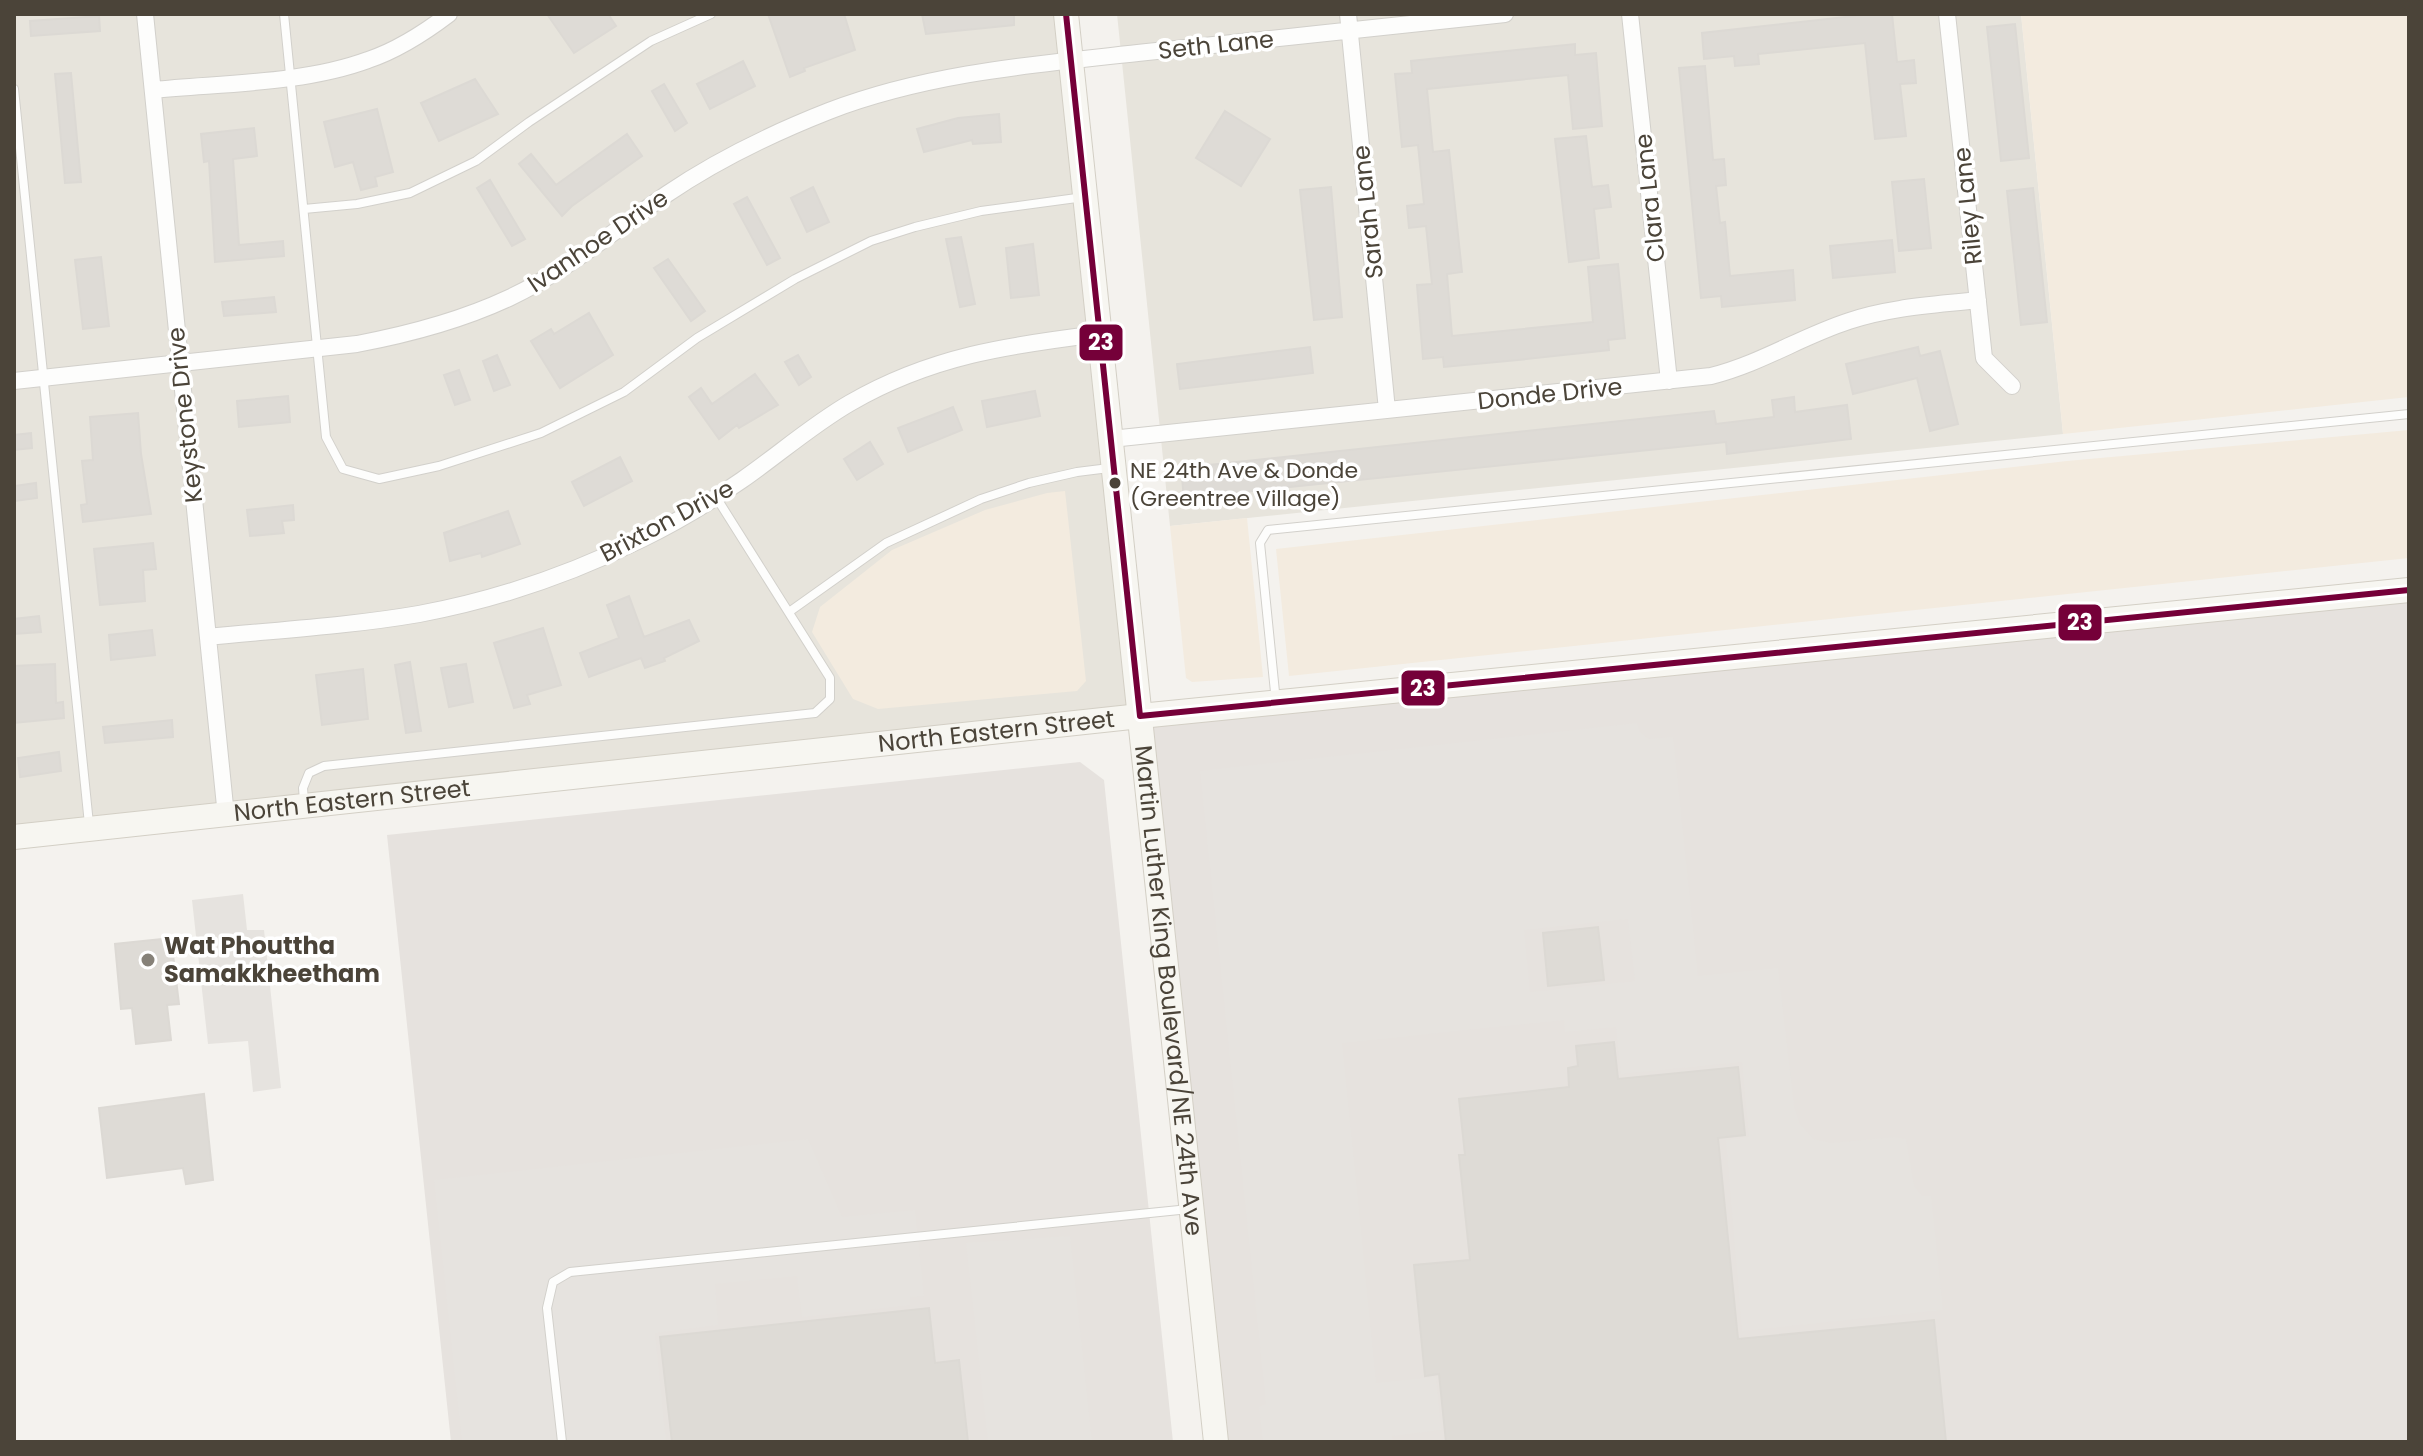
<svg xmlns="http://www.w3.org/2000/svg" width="2423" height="1456" viewBox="0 0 2423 1456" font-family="Poppins,sans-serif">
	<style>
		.residential { fill: #e7e4dc }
		.commercial { fill: #f3ebdf }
		.industrial { fill: #e6e2de }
		.parking { fill: #e6e3df; fill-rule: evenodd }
		.building { fill: #dedbd6; stroke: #dcd9d4; stroke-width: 2 }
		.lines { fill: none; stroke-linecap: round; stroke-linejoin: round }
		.service-casing { stroke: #d2d0cb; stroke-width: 10 }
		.minor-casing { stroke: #d2d0cb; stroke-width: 18 }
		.secondary-casing { stroke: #d3cfc5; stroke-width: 26 }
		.service { stroke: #fdfdfc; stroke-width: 8 }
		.minor { stroke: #fdfdfc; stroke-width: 16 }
		.secondary { stroke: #f7f6f1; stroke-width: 24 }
		.bus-1-casing { stroke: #fff; stroke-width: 12 }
		.bus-1 { stroke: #750039; stroke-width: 6 }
		.bus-dot { fill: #4b4439; stroke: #fff; stroke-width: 3 }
		.poi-dot { fill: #868178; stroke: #fff; stroke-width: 3 }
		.labels { text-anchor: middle; stroke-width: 7; stroke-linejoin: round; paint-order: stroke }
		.bus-label { font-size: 22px; fill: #4b4439; stroke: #fff; text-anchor: start }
		.street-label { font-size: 24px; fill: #4b4439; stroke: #fff }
		.poi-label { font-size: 24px; font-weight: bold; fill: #4b4439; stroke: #fff; text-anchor: start }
		.line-badge { stroke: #fff; stroke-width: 3 }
		.badge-label { font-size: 22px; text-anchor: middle; font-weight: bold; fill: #fff }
	</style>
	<rect width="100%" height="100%" fill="#f4f2ee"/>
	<path class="residential" d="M14 14H1077L1153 727 14 845Z
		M1117 14H2021L2063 434 1170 526Z"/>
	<path class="commercial" d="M2021 14H2409V397L2063 434Z
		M2409 430V558L1289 676 1276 549 2067 461Z
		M1065 491 1086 681 1077 691 878 709 853 699 812 632 820 607 892 550 985 510 1047 493Z
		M1247 518 1263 677 1192 682 1186 678 1170 526Z"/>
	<path class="industrial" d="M2409 602V1442H1228L1153 727Z
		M1080 762 1104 780 1173 1442H451L387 835Z"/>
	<path class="parking" d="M1637 723 1640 732 1649 739 1673 737 1698 976 1778 968 1794 1106 1800 1124 1813 1139 1831 1143 1895 1137 1906 1139 1914 1186 1922 1196H1931L1943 1310 1742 1331 1726 1140 1749 1137 1742 1062 1621 1074 1616 1027 1565 1032 1564 1020 1342 1043 1376 1383 1436 1377 1441 1430 1392 1436 1393 1442H1263L1259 1407 1266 1404 1200 771ZM1628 919 1635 981 1530 992 1524 930Z
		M243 894 247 930H264L281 1088 253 1092 248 1041 208 1044 192 900Z
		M808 1139 842 1217 915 1210 924 1296 910 1297V1305L802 1317 797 1276 715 1284 718 1325 655 1333 666 1442H462L434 1180Z
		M1070 1236 1092 1442H988L966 1243Z"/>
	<path class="building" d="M547 14H608L616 26 574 53Z
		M768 14H844L855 50 804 68 805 71 790 77Z
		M922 14H1014V25L926 34Z
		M1872 14H1892L1897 62 1914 60 1916 83 1900 84 1906 136 1875 139 1865 43 1758 54 1759 64 1735 66 1734 56 1704 59 1702 33Z
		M99 16 100 31 31 36 30 21Z
		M2015 24 2029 158 2001 161 1987 27Z
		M1575 44V55L1596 53 1602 126 1573 129 1568 75 1427 89 1433 152 1449 150 1462 272 1447 274 1452 336 1593 322 1588 267 1618 264 1625 338 1608 340 1609 350 1518 360 1444 367 1443 357 1423 359 1417 285 1432 284 1426 226 1409 228 1407 206 1424 204 1418 145 1402 147 1395 74 1412 73 1411 61Z
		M743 61 755 86 710 109 697 84Z
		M1705 66 1713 160 1724 159 1726 185 1716 186 1720 223 1725 222 1730 276 1793 270 1795 300 1722 307 1721 296 1701 298 1679 68Z
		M71 73 81 182 65 183 55 74Z
		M475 79 498 114 439 141 421 103Z
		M664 84 687 123 675 131 652 91Z
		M377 109 393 172 375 177 377 186 361 190 353 162 335 167 324 122Z
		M1225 111 1270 139 1241 186 1196 158Z
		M999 114 1001 142 973 144 972 140 924 152 917 129 958 118Z
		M254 128 257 156 233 159 239 245 283 241 284 256 215 262 209 161 204 162 201 134Z
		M627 134 642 156 572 206 562 216 519 164 531 154 556 185Z
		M1586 136 1592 187 1608 185 1611 207 1594 209 1599 258 1569 262 1555 139Z
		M1924 179 1931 248 1899 251 1892 182Z
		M490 180 525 239 512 246 477 188Z
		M813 187 829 222 807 232 791 198Z
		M1331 187 1342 317 1314 320 1300 190Z
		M2033 188 2047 322 2021 325 2007 191Z
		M747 197 780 258 767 265 734 204Z
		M961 237 975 304 960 307 946 239Z
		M1892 240 1895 272 1833 278 1830 246Z
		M1033 244 1039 295 1011 298 1006 248Z
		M101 257 109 326 83 329 75 260Z
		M668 259 705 311 691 321 654 268Z
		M274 297 276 312 224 316 222 302Z
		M589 313 613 355 560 388 531 341 551 329 554 334Z
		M1310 347 1313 373 1180 389 1177 364Z
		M1918 347 1920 356 1940 351 1958 424 1930 431 1917 378 1853 394 1846 364Z
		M497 355 510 385 494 391 483 361Z
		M798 355 811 377 799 385 785 362Z
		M459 370 470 400 455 405 444 375Z
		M755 374 778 405 739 428 737 425 719 439 689 397 701 388 712 404Z
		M1035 391 1040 416 987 427 982 401Z
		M288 396 290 422 239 427 237 401Z
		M1794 397 1795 412 1847 405 1851 439 1727 454 1726 442 1184 498 1181 468 1714 411 1716 424 1774 417 1772 400Z
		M953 407 962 430 908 452 898 428Z
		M138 413 141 454 151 514 83 522 81 505 87 504 82 461 93 460 90 417Z
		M31 433 32 448 14 450V435Z
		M870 442 883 464 857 480 844 459Z
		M620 457 632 481 584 506 572 482Z
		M36 483 37 498 14 501V486Z
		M293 505 294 520 282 521 284 533 250 536 247 510Z
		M508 511 520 544 482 557 481 553 450 561 444 533Z
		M153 543 156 569 143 570 145 601 100 605 94 549Z
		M629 596 644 637 689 620 699 641 664 658 665 661 645 668 641 658 589 677 580 653 619 638 607 605Z
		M39 616 41 632 14 634V619Z
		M543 628 561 685 527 695 530 704 514 708 494 643Z
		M152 630 155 655 111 660 109 635Z
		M410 662 421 731 406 733 395 665Z
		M55 664 56 703 63 702 64 718 14 723V666Z
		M466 664 473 702 449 707 441 668Z
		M363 669 368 719 322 725 316 675Z
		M172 720 173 737 105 743 103 727Z
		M59 752 61 771 20 777 18 758Z
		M1598 927 1604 980 1548 986 1543 933Z
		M171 938 179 1004 167 1005 171 1040 136 1044 132 1008 121 1009 115 944Z
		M1614 1042 1618 1079 1738 1067 1745 1135 1718 1138 1738 1339 1934 1320 1946 1442H1446L1439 1374 1425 1376 1414 1265 1470 1260 1459 1155H1465L1459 1099 1569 1087 1568 1068 1578 1066 1576 1046Z
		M204 1094 213 1180 186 1184 183 1168 107 1178 99 1108Z
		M929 1308 935 1363 959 1360 968 1442H672L660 1337Z"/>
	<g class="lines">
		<g class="service-casing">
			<path id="service" d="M284 14 326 437 343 469 379 479 439 466 541 433 624 392 697 338 795 279 871 241 915 227 981 211 1084 197
				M14 89 89 824
				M304 209 357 204 410 193 476 161 529 122 651 41 711 14
				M789 612 886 543 981 499 1029 483 1077 472 1109 468
				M1276 702 1260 543 1268 530 2409 414
				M304 801 303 788 309 773 324 766 815 713 830 699V678L716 497
				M562 1442 547 1308 553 1282 570 1272 1189 1209"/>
		</g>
		<g class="minor-casing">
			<path id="minor" d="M145 14 226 816
				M1348 14 1387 410
				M1630 14 1669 381
				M1947 14 1984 358 2012 386
				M153 90C222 83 303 84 368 60 398 50 424 33 449 14
				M14 381 357 344C410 334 460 321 509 298 566 271 615 230 667 194 717 160 773 133 829 111 931 72 1040 64 1147 52 1266 39 1386 27 1505 14
				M1111 439 1711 376C1762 363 1800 337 1849 321 1890 307 1935 305 1978 300
				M208 637C278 630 349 626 419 614 495 600 573 573 642 539 677 522 710 502 742 480 778 455 812 425 850 403 931 356 1009 345 1099 334"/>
		</g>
		<g class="secondary-casing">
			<g id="secondary">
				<path id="s1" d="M1066 14 1216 1442"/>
				<path id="s2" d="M14 837 1140 716 2409 590"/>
			</g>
		</g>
		<use href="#service" class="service"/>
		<use href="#minor" class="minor"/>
		<use href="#secondary" class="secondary"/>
		<g class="bus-1-casing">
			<path id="bus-1" d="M1066 14 1140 716 2409 590"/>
		</g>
		<use href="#bus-1" class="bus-1"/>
	</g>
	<circle class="bus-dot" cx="1115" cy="483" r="7"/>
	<circle class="poi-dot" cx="148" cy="960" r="8"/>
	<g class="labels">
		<g class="bus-label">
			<text x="1130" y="478">NE 24th Ave &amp; Donde<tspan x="1130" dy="28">(Greentree Village)</tspan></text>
		</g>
		<g class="street-label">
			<text transform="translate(1216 45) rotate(-6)" y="8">Seth Lane</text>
			<text transform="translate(1650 198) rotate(-96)" y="8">Clara Lane</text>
			<text transform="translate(1968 206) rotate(-96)" y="8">Riley Lane</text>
			<text transform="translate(1368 212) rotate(-96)" y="8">Sarah Lane</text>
			<text transform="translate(598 241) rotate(-34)" y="8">Ivanhoe Drive</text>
			<text transform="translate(1550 394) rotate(-6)" y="8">Donde Drive</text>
			<text transform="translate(185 415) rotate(-96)" y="8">Keystone Drive</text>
			<text transform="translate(667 521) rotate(-28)" y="8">Brixton Drive</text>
			<text dy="8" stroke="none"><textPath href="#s2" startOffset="988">North Eastern Street</textPath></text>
			<text dy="8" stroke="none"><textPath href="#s2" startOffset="340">North Eastern Street</textPath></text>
			<text dy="8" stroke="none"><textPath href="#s1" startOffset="982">Martin Luther King Boulevard/NE 24th Ave</textPath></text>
		</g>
		<g class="poi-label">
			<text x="164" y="954">Wat Phouttha<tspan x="164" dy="28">Samakkheetham</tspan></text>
		</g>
	</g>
	<g class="line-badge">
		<rect x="1078" y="323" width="46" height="39" rx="8" fill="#750039"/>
		<rect x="2057" y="603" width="46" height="39" rx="8" fill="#750039"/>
		<rect x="1400" y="669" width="46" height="38" rx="8" fill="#750039"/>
	</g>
	<g class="badge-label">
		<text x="1101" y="350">23</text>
		<text x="2080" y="630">23</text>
		<text x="1423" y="696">23</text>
	</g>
	<rect width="2423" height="1456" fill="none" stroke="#4b4439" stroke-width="32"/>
</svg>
